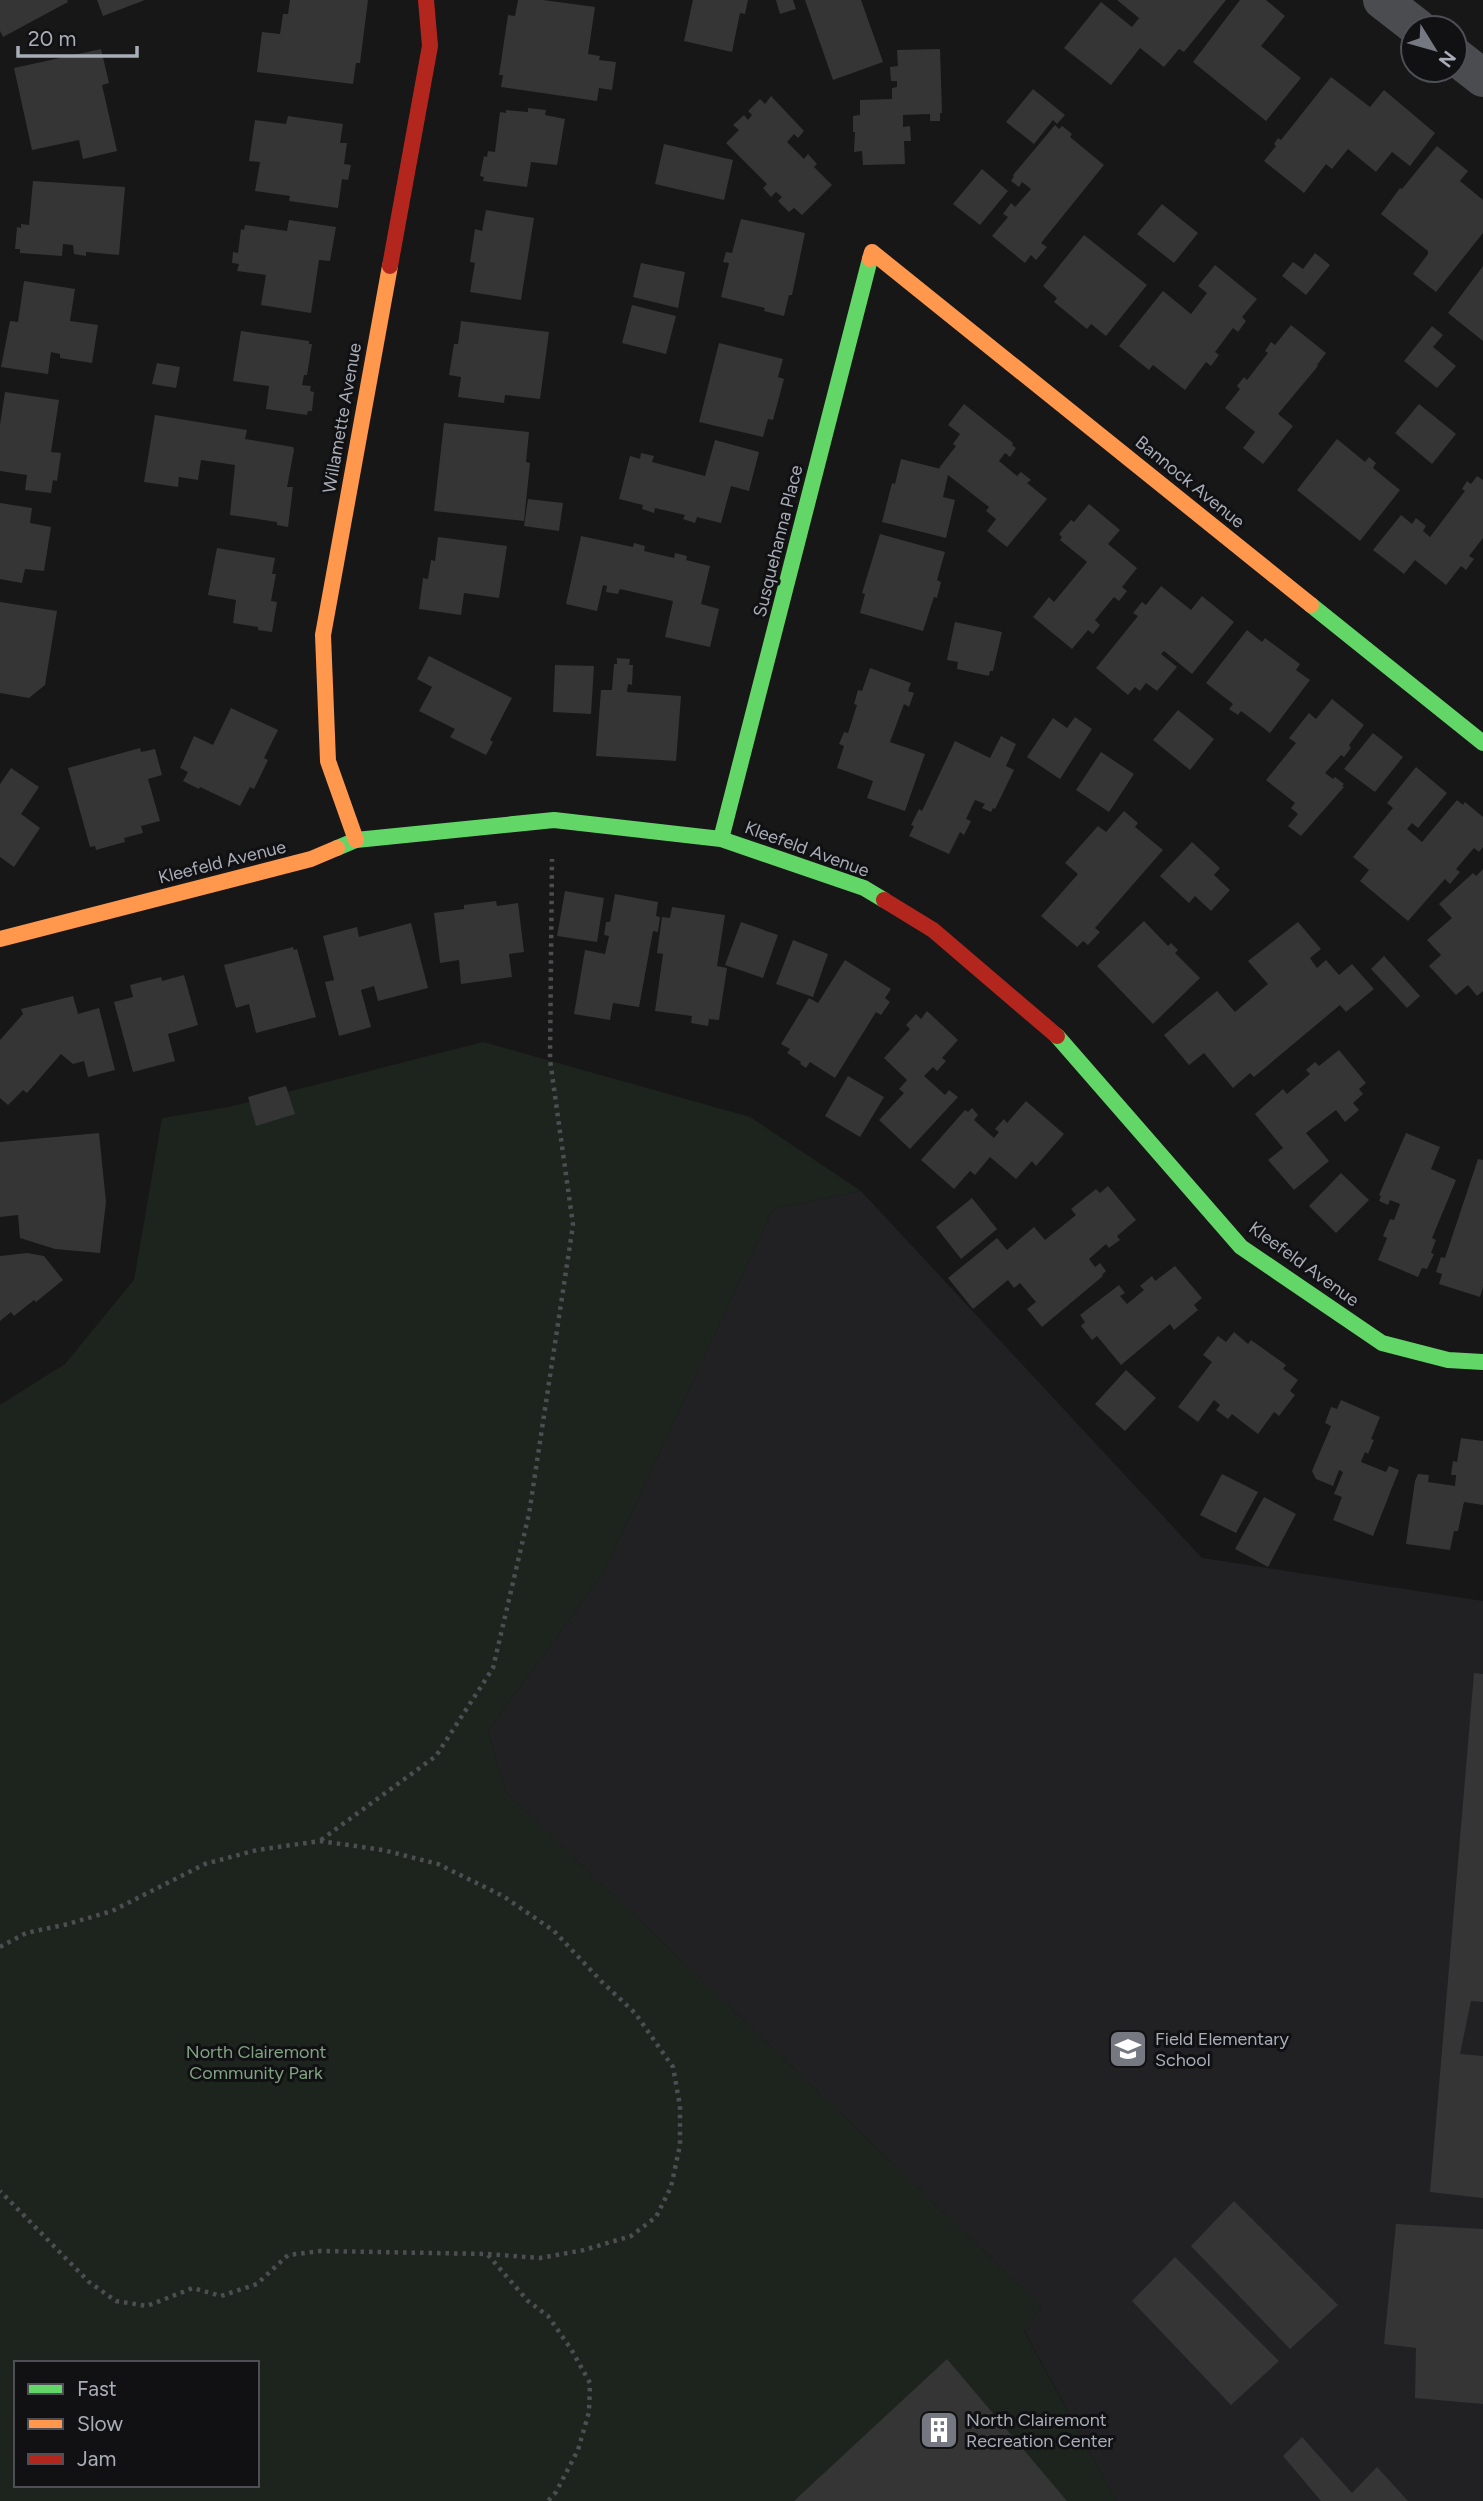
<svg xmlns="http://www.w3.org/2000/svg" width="1483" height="2501" viewBox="0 0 1483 2501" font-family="Figtree,sans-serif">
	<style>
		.built { fill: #212123 }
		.green { fill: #1d241e; fill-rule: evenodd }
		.building { fill: #353536 }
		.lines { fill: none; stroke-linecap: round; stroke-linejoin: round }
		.path { stroke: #4d4e52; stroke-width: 4.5; stroke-dasharray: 3.5 5; stroke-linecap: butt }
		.street { stroke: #4b4c50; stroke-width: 38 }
		.fast { stroke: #63d668; stroke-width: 16 }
		.slow { stroke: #ff974d; stroke-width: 16 }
		.jam { stroke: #b3261e; stroke-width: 16 }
		.labels { text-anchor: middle; stroke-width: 6; stroke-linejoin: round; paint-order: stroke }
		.street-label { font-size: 18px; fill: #a8adb8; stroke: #111113 }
		.poi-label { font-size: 18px; fill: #a8adb8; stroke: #111113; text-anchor: start }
		.park-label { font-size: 18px; fill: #7fa381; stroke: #111113 }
	</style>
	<rect width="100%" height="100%" fill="#171717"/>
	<path class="built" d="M861 1191 1202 1558 1483 1601V2501H1116L1024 2330 1042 2307 505 1791 488 1731 604 1572 773 1209Z"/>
	<path class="green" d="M483 1042 750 1117 861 1191 773 1209 604 1572 488 1731 505 1791 1042 2307 1024 2331 1116 2501H0V1405L65 1364 134 1280 162 1118 229 1107ZM16 2363H257V2485H16Z"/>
	<path class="building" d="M0 0H67L68 2 3 37 0 31Z
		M97 0H145L103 16Z
		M290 0H368L360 63H356L353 84 257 72 262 32 280 34 283 14H288Z
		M518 0H543L595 7 588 54 600 56 599 60 616 62 612 90 599 88 597 101 501 87 503 75H499L508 15 515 16Z
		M693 0H748L745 14 740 13 732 52 684 41Z
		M776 0H793L796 9 780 14Z
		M805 0H861L883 62 833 80Z
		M1117 0H1226L1184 52 1179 49 1164 67 1140 48 1111 85 1064 48 1101 2 1132 27 1139 18Z
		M1240 0H1266L1285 16 1261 46 1301 78 1266 121 1193 62Z
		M101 49 109 83 102 85 117 151 83 159 79 140 32 150 14 68Z
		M940 49 942 113H940V121H930V114L903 115V127L910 126 911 141H904L905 164 863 165 862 151 854 152 855 132H853V116L860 115V100L892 99V88L897 87V81H891L890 67 898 66 897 50Z
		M1331 77 1370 107 1384 90 1435 133 1410 166 1392 152 1376 172 1348 149 1332 169 1326 164 1304 193 1264 161 1276 146 1274 144 1278 138 1281 140Z
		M1033 89 1065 115 1057 124 1053 120 1034 144 1006 122Z
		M771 96 804 131 798 138 794 134 787 142 804 159 808 154 817 164 814 167 832 185 802 215 794 208 789 212 778 201 782 197 776 192 771 197 763 188 767 184 726 143 739 130 733 125 744 115 748 120 752 115 748 111 760 99 765 104Z
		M528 108 546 110 545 115 565 119 557 165 531 162 527 187 483 181 484 177 480 176 484 156 487 157 488 151 495 152 500 112 506 113V110L528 112Z
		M288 116 343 124 340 143H347L344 164 351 165 348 180 342 179 338 208 289 201 290 196 255 191 260 162 249 161 255 120 286 124Z
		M1055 125 1059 129 1062 126 1072 134 1070 137 1104 165 1041 243 1047 247 1036 260 1031 255 1025 263 992 236 1008 217 1003 214 1011 203 1015 207 1031 189 1022 182 1019 187 1011 181 1014 176 1013 175Z
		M664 144 733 160 724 200 655 184Z
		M1437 146 1468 171 1460 181 1483 200V233L1436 292 1413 274 1428 254V251L1381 214 1400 188 1402 189Z
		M982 169 1008 191 980 225 953 204Z
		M33 181 125 187 119 255 86 252V256L74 254 73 245 63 244 62 256 20 253V249H15L17 227 21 228V224L29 225Z
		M1162 204 1198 233 1174 263 1137 234Z
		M486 210 534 218 521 300 470 292 475 263 470 262 475 229 482 231Z
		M741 219 805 233 792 295H789L784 316 764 311 765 308 721 297 729 263 723 262 726 252 732 253Z
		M289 220 336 227 330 261 319 260 311 313 261 305 266 275 237 271 239 264 232 263 233 252 238 253 241 229 244 230 245 225 287 231Z
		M1084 235 1147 285 1106 336 1091 324 1087 329 1054 302 1057 298 1043 286Z
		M1315 253 1330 265 1306 295 1282 276 1293 262 1303 269Z
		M641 263 685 272 678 308 633 297Z
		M1215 265 1257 299 1242 317 1246 321 1238 332 1233 328 1215 352 1219 355 1211 366 1206 362 1185 390 1153 365 1149 370 1119 346 1163 291 1191 314 1207 293 1198 286Z
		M1483 266V341L1448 313Z
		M24 281 75 289 70 321 98 325 92 363 60 358V354L51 352 48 374 1 367 10 321 18 322Z
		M632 305 676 316 666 354 622 343Z
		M461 321 549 332 540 399 505 395 504 403 458 397 461 377 449 375 454 344H458Z
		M1291 325 1326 353 1317 365 1318 366 1278 414 1293 426 1263 464 1243 448 1255 432 1225 408 1240 389 1237 386 1244 377 1247 380 1268 353 1265 351 1271 342 1275 345Z
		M1432 326 1443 335 1433 347 1456 366 1437 388 1404 361Z
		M241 331 309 341V344H312L307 375H304L302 385 311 386 310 391 314 392 312 411H308L307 415 266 409 269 386 233 381Z
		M719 343 783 359 778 377 784 379 773 420 768 419 763 437 699 422Z
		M157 363 180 367 176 388 152 384Z
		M5 392 59 400 51 452 61 453 57 481 53 480 51 493 25 490 27 475 0 471V425Z
		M964 404 1013 443 1012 445 1016 448 1010 457 1005 453 999 461 1017 476 1021 472 1031 480 1027 483 1047 499 1007 547 987 531 996 519 986 511 989 507 948 475 943 497 955 500 946 538 882 522 892 483 895 484 901 459 941 469 939 468 956 446 953 444 960 434 948 425Z
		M1419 404 1456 434 1432 464 1395 433Z
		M155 415 247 430 245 439 293 447 294 450 287 487H293L288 527 277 525V522L230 515 235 465 201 460 198 480 179 477 178 487 144 482Z
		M444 423 529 432 526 462 530 463 524 521 434 511Z
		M1337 439 1365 462 1369 457 1376 463 1373 468 1400 490 1360 541 1297 490Z
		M715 440 759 452 749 491 731 486 721 523 697 517 695 523 683 519 685 515 655 508 654 513 642 509 643 505 619 499 630 456 640 459 641 453 654 456 652 462 705 476Z
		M1477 476 1483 480V538L1469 556 1474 559 1466 570 1461 566 1446 585 1415 560 1404 574 1373 550 1401 515 1412 524 1416 518 1426 526 1423 531 1430 537 1465 491 1462 489 1467 481 1471 484Z
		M528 499 563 503 559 531 524 526Z
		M0 503 32 508 30 523 51 527 44 571 25 569 22 583 0 579Z
		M1089 504 1120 530 1108 544 1137 568 1122 587 1127 591 1119 601 1114 597 1095 620 1100 625 1093 634 1088 630 1072 649 1033 617 1049 597 1054 602 1087 562 1060 540 1062 537 1059 534 1071 520 1074 522Z
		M880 534 945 552 937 580 941 582 937 598 934 597 923 631 860 613 865 594 862 593Z
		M581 536 633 547 634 543 645 546 644 551 674 558 675 553 687 556 686 560 710 566 701 604 719 609 710 647 665 637 673 601 620 589 618 594 606 592 607 586 603 585 597 611 566 604Z
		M438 537 507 546 499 598 464 593 461 615 419 609 423 578 428 579 431 560 435 561Z
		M217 548 275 558 272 574H276L271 601 277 602 272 632 258 630V627L233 623 236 600 208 595Z
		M1161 586 1191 610 1202 596 1234 622 1192 674 1164 651 1161 654 1177 667 1157 691 1146 683 1140 691 1135 687 1128 695 1096 668 1138 616 1133 613 1142 602 1146 605Z
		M0 602 57 611 45 685 29 698 0 693Z
		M955 622 1002 632 993 671H990L989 676 957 669 958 662 947 660Z
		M1247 630 1262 642 1265 638 1300 664 1296 670 1310 680 1270 733 1241 711 1238 715 1229 709 1233 704 1206 683Z
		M429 656 512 698 490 740 493 742 486 755 450 737 455 729 419 711 432 687 417 679Z
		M617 658 630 659 629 665H633L632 685 628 684 627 692 681 696 676 761 596 756 601 690H612L614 664H617Z
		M555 665 594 666 591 714 553 712Z
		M870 668 911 683 908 691 914 693 909 707 904 704 890 742 925 754 905 811 867 798 873 781 837 768 844 746 839 744 844 732 848 733 857 705 854 704 858 690 862 691Z
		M1332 699 1364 725 1349 745 1351 748 1344 757 1341 755 1325 773 1333 779 1335 777 1344 784 1342 786 1344 787 1301 836 1288 826 1298 814 1291 808 1295 803 1266 780 1296 743 1289 738 1309 713 1316 719Z
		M231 708 278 730 264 758 268 760 254 789 250 787 240 806 200 787 199 789 183 781 188 772 180 768 194 736 213 745Z
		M1178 710 1214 739 1190 770 1153 740Z
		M1075 717 1092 729 1060 779 1027 757 1053 718 1067 728Z
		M1373 733 1403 757 1375 792 1344 769Z
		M1001 736 1016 744 1006 766 1014 770 995 809 993 808 991 812 982 808 985 804 975 800 966 819 971 821 964 835 960 832 949 854 909 836 914 826 911 825 919 809 922 811 955 741 990 758Z
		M140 748 141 752 155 749 162 775 148 779 160 821 141 826 143 833 124 838 125 842 96 850 95 846 90 847 68 768Z
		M1101 752 1134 774 1109 812 1076 790Z
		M1416 767 1447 793 1418 828 1412 823 1407 829 1422 842 1457 800 1463 805 1465 802 1483 817V847L1479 852 1474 848 1456 869 1460 872 1450 884 1445 879 1408 921 1360 881 1369 870 1353 857 1393 808 1387 803Z
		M11 768 39 787 21 814 40 828 14 867 0 857V784Z
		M1124 811 1138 823 1135 827 1163 850 1095 928 1100 932 1088 945 1083 941 1077 947 1041 916 1078 874 1065 863 1098 826 1106 832Z
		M1192 842 1220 868 1214 875 1230 890 1211 911 1195 896 1189 903 1160 876Z
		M1483 869V991L1477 996 1468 985 1456 995 1429 966 1441 955 1427 940 1452 918 1439 904 1473 873 1476 876Z
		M565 891 604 898 597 942 557 936Z
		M615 894 658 902 656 916 660 917 658 932 653 931 639 1007 613 1003 610 1020 574 1014 585 950 605 954 609 936 604 935 606 922H610Z
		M496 901 497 906 518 903 524 952 509 954 512 977 461 984 459 960 440 963 434 913 464 909V905Z
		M672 907 725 915 717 966 727 968 719 1020 709 1019 708 1026 691 1023 692 1016 655 1011 663 954 657 953 662 917 670 918Z
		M1144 921 1168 946 1171 943 1178 950 1175 953 1200 978 1153 1024 1097 966Z
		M741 922 778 935 763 978 725 965Z
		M1298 922 1321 949 1310 958 1317 968 1326 960 1339 975 1352 964 1374 989 1346 1012 1340 1005 1254 1077 1250 1073 1233 1088 1204 1053 1189 1065 1164 1035 1217 991 1235 1012 1268 984 1248 961Z
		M411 923 428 988 378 1001 374 986 361 990 371 1027 339 1036 325 982 334 980 323 936 357 927 359 937Z
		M793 940 828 954 813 997 776 984Z
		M293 947 294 950 297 949 316 1017 256 1033 249 1004 236 1008 224 965Z
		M1384 956 1420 996 1407 1008 1371 969Z
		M845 960 891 989 885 998 890 1002 881 1015 876 1012 835 1078 810 1062 806 1068 800 1064 801 1062 787 1053 790 1049 781 1044 809 998 818 1003Z
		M184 975 198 1025 168 1034 175 1061 133 1072 114 1002 133 997 130 985 161 977 162 981Z
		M73 996 78 1014 99 1008 115 1070 88 1077 84 1061 73 1064 61 1054 27 1093 23 1090 8 1105 0 1098V1040L23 1014 21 1009Z
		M927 1011 958 1040 942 1058 946 1061 937 1071 933 1067 924 1076 945 1095 949 1090 958 1097 910 1149 879 1120 904 1093 899 1089 907 1080 884 1058 910 1029 906 1025 916 1014 921 1019Z
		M1339 1050 1366 1083 1359 1089 1363 1094 1353 1103 1359 1110 1345 1122 1336 1110 1306 1133 1329 1161 1294 1190 1268 1160 1283 1148 1255 1114 1283 1089 1287 1094 1310 1074 1306 1070 1315 1062 1319 1066Z
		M848 1076 884 1097 860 1137 825 1116Z
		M286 1086 295 1114 256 1126 248 1097Z
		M1026 1101 1064 1134 1036 1166 1032 1161 1016 1179 990 1157 975 1175 970 1171 954 1189 921 1160 965 1110 968 1112 972 1108 978 1115 974 1120 994 1138 999 1132 995 1129 1004 1119 1007 1123Z
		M99 1133 106 1202 100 1253 55 1249 20 1238 18 1215 0 1217V1142Z
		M1406 1133 1440 1147 1431 1169 1456 1180 1432 1238 1436 1240 1431 1253 1434 1254 1427 1269 1422 1268 1418 1277 1378 1260 1387 1238 1383 1236 1390 1219 1394 1220 1400 1204 1390 1200 1388 1205 1379 1201 1381 1196 1379 1195Z
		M1478 1159 1483 1160V1287L1480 1297 1439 1284 1442 1274 1436 1272 1441 1257 1445 1258Z
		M1341 1173 1369 1200 1336 1233 1309 1206Z
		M1108 1186 1136 1220 1117 1236 1120 1240 1109 1248 1106 1244 1089 1259 1095 1267 1100 1263 1106 1271 1102 1275 1103 1276 1042 1327 1027 1309 1036 1302 1020 1283 1014 1288 1008 1280 973 1309 948 1278 997 1238 1007 1250 1034 1227 1045 1240 1076 1215 1071 1209 1096 1189 1100 1193Z
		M972 1198 997 1229 961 1259 936 1227Z
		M27 1253 44 1256 63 1280 36 1302 34 1300 14 1316 11 1312 0 1321V1256Z
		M1175 1266 1202 1298 1194 1305 1198 1310 1174 1330 1170 1324 1121 1365 1097 1336 1092 1340 1081 1326 1085 1322 1080 1315 1119 1285 1125 1293 1120 1296 1127 1304 1144 1290 1140 1286 1152 1276 1155 1281Z
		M1234 1332 1248 1344 1251 1340 1286 1365 1283 1369 1298 1380 1290 1391 1295 1395 1279 1416 1274 1412 1258 1434 1232 1414 1228 1419 1216 1410 1220 1405 1214 1400 1198 1422 1178 1407 1212 1362 1203 1355 1218 1336 1226 1342Z
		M1126 1370 1156 1398 1125 1431 1095 1404Z
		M1341 1400 1380 1417 1371 1439 1374 1440 1368 1454 1365 1452 1361 1462 1386 1472 1389 1466 1399 1470 1373 1536 1333 1520 1342 1497 1334 1494 1343 1472 1339 1470 1333 1486 1316 1479 1312 1471 1331 1426 1325 1423 1331 1407 1337 1409Z
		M1461 1438 1483 1441V1505L1464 1502 1458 1531H1454L1450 1550 1406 1544 1415 1481 1418 1474 1429 1475 1428 1482 1455 1486 1456 1475H1451L1453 1461 1457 1462Z
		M1222 1474 1258 1492 1236 1533 1200 1515Z
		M1264 1497 1296 1514 1268 1567 1235 1549Z
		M1474 1673 1483 1674V2002L1471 2001 1460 2054 1483 2056V2198L1430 2192Z
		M1234 2201 1338 2305 1290 2349 1191 2246Z
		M1396 2224 1483 2229V2404L1415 2398 1416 2348 1384 2344Z
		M1175 2257 1279 2361 1231 2405 1132 2301Z
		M947 2359 1067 2501H794Z
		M1302 2437 1352 2493 1377 2467 1408 2501H1321L1283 2456Z"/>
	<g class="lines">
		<path class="path" d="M321 1840 436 1756 493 1668 529 1514 573 1225 550 1060 552 859
			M0 1947 26 1933 68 1924 112 1911 205 1864 257 1850 320 1841 383 1850 438 1864 503 1896 554 1931 602 1982 635 2013 673 2067 680 2106V2145L671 2187 656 2217 631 2236 584 2250 540 2258 487 2254 321 2251 288 2255 257 2284 221 2296 193 2288 147 2306 116 2301 89 2282 0 2191
			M488 2255 528 2301 548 2316 571 2349 590 2383 589 2412 578 2450 556 2492 548 2501"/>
		<path class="street" d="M1382 0 1418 28
			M1455 56 1483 78"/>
		<path class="fast" d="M1311 605 1483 743
			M721 839 870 259
			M337 848 356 840 554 820 721 839 864 888 884 900
			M1057 1036 1241 1247 1382 1343 1448 1360 1483 1362"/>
		<path class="slow" d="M870 259 872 252 1311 605
			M356 840 328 761 323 635 390 266
			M0 939 311 859 337 848"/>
		<path class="jam" d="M390 266 430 46 426 0
			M884 900 933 930 1057 1036"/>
	</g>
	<defs>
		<g id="school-square" transform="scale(2.0125)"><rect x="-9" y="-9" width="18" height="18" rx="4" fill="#757880" stroke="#111113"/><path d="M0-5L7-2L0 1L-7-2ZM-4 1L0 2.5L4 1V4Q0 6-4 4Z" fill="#fff"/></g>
		<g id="building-square" transform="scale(2.0125)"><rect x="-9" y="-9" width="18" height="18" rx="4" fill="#757880" stroke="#111113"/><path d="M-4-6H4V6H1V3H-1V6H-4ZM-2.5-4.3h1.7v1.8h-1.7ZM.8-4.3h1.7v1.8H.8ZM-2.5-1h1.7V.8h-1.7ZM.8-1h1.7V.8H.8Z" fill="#fff"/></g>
	</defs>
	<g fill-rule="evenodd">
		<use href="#school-square" x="1128" y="2049"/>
		<use href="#building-square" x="939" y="2430"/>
	</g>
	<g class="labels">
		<g class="street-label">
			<text transform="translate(342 418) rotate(-80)" y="6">Willamette Avenue</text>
			<text transform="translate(1190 482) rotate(39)" y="6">Bannock Avenue</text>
			<text transform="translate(778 541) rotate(-76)" y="6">Susquehanna Place</text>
			<text transform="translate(807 849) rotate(20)" y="6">Kleefeld Avenue</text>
			<text transform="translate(222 862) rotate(-14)" y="6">Kleefeld Avenue</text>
			<text transform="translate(1304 1264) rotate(36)" y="6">Kleefeld Avenue</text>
		</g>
		<g class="poi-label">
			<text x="1155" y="2045">Field Elementary<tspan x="1155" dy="21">School</tspan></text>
			<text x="966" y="2426">North Clairemont<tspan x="966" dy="21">Recreation Center</tspan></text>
		</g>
		<g class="park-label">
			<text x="256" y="2058">North Clairemont<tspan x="256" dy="21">Community Park</tspan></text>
		</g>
	</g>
	<rect x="14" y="2361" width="245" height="126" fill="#111113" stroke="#4d4f55" stroke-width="2"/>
	<rect x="28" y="2384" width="35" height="10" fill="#63d668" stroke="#4d4f55" stroke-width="2"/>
	<text x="77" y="2396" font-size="21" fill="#a8adb8">Fast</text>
	<rect x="28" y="2419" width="35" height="10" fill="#ff974d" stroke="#4d4f55" stroke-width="2"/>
	<text x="77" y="2431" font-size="21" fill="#a8adb8">Slow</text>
	<rect x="28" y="2454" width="35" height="10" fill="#b3261e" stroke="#4d4f55" stroke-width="2"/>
	<text x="77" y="2466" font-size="21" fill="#a8adb8">Jam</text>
	<g transform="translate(1434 49) rotate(127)"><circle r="33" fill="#111113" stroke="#4d4f55" stroke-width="2"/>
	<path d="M0-5L12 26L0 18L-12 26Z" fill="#757880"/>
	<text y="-10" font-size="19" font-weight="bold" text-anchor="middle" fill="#a8adb8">N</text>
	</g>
	<path d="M18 46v10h119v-10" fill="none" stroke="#a8adb8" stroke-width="3.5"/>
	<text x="28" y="46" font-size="21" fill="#a8adb8" stroke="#111113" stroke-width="5" paint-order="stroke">20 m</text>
</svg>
